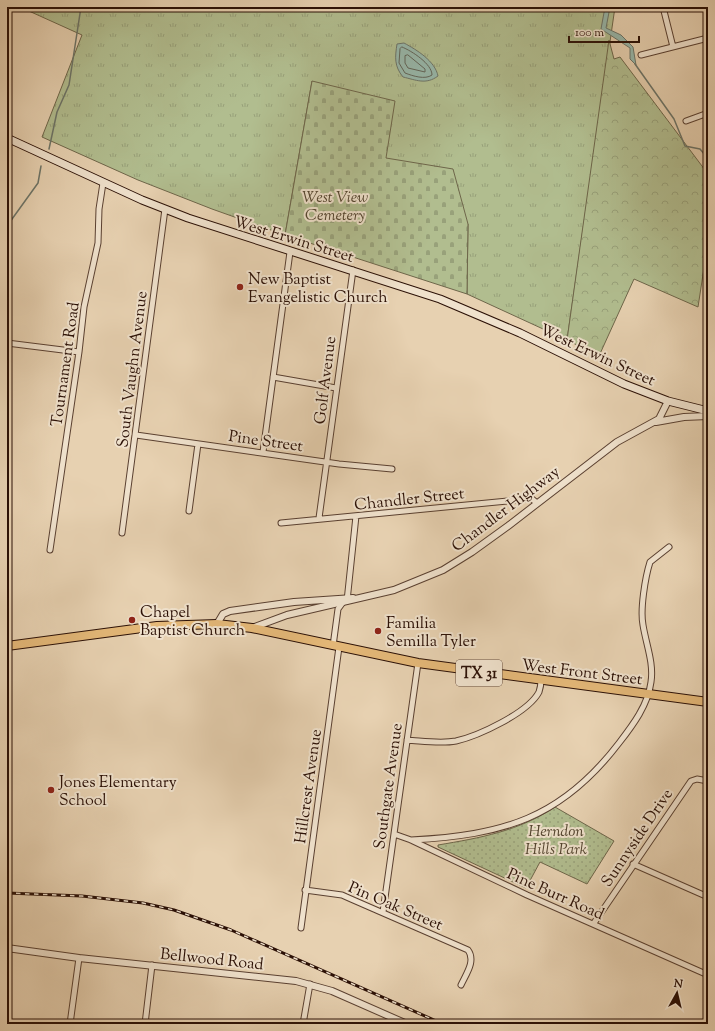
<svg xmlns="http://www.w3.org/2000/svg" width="715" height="1031" viewBox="0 0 715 1031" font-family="'Sorts Mill Goudy',serif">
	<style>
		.grass { fill: url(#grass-tufts); stroke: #6e664a }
		.forest { fill: url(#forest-crowns); stroke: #6e664a }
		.cemetery { fill: url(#cemetery-stones); stroke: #6e664a }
		.park { fill: url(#park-dots); stroke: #6e664a }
		.water { fill: #97b7aa; stroke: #6c7468 }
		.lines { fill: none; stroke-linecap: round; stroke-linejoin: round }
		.shore { stroke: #616458; stroke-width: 1 }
		.stream { stroke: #6c7468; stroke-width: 1.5 }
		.minor-casing { stroke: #5a4031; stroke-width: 7 }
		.tertiary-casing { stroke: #5a4031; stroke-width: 8 }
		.secondary-casing { stroke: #2b1006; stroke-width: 9 }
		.primary-casing { stroke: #2b1006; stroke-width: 10 }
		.minor { stroke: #efe1cc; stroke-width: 5 }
		.tertiary { stroke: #efe1cc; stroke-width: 6 }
		.secondary { stroke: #efe1cc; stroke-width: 7 }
		.primary { stroke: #e4b878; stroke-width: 8 }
		.rail-casing { stroke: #2b1006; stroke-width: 3 }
		.rail { stroke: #efe1cc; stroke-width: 1.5; stroke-dasharray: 4.5; stroke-linecap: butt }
		.poi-dot { fill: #8f2418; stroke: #efe1cc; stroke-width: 1.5 }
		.labels { text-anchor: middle; stroke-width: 4; stroke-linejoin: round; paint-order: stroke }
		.shield { fill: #efe1cc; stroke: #664f41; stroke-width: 1 }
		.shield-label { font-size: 15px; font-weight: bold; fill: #2b1006 }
		.park-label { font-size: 16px; font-style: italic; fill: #53442f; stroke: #efe1cc }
		.street-label { font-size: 16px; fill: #2b1006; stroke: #efe1cc }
		.poi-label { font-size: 16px; fill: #2b1006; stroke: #efe1cc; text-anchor: start }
	</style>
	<defs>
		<pattern id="grass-tufts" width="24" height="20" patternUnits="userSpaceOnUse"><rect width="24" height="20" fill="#b1bd8f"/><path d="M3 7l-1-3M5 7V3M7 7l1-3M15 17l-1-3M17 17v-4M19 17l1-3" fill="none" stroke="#98a17a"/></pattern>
		<pattern id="forest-crowns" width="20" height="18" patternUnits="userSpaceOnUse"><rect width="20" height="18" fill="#b1bd8f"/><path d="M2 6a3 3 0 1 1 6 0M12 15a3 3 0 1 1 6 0" fill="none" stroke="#98a17a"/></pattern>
		<pattern id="cemetery-stones" width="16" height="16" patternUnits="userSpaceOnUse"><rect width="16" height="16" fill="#b1bd8f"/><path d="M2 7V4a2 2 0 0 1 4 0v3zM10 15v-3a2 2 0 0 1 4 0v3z" fill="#98a17a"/></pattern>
		<pattern id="park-dots" width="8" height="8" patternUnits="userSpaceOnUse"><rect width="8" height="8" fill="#b1bd8f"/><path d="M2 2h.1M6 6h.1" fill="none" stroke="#98a17a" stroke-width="1.8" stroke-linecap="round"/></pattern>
	</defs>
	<rect width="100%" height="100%" fill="#e7d1b1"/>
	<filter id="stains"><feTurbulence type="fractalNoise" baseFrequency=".005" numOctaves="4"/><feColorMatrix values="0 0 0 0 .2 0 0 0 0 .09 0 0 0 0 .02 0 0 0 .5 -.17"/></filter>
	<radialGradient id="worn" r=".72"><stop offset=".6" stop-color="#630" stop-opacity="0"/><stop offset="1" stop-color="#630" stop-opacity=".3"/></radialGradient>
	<path class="grass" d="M20 7H615L567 340 467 294 468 224 386 158 312 81 285 235 212 209 138 180 42 137 82 35Z"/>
	<path class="forest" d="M609 40 614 59 620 57 708 174V242L698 307 634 279 599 356 567 340Z"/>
	<path class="cemetery" d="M312 81 395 101 386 158 453 169 468 224 467 294 285 235Z"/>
	<path class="park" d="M555 807 614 841 587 884 540 862 526 888 438 847V845C480 838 519 831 555 807Z"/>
	<path class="water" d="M605 7H610L606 28 621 35 633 47 636 65 630 59V48L601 29Z
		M404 43C417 50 435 61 438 76 426 85 416 80 403 77 394 66 395 57 397 44Z"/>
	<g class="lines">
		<path class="shore" d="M402 47C412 51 432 64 432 75 425 80 413 76 405 73L399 63 400 49Z
			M408 55 425 69V72L408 68 405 63V56Z"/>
		<path class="stream" d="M635 64 674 119 685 146 700 149 705 155 704 166 708 170
			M49 149 57 112 69 85 81 7
			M7 226 38 183 41 166"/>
		<g class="minor-casing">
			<path id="minor" d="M663 7 673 47
				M641 55 708 38
				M686 121 708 113
				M7 343 79 352
				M273 377 336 388
				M136 435 339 464 392 469
				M263 452 290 252
				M189 511 198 444
				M319 518 353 270
				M281 523 528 499H532L537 503
				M122 533 165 209
				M50 550 79 352 84 307 98 243 99 209 103 183
				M347 601 356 516
				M333 646 338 609 344 601
				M407 740C423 741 440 744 456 741 478 736 528 713 539 692 540 689 541 684 541 680
				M394 834 411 840 527 895 708 975
				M411 840C503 835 561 819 619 743 633 725 648 705 651 682 654 663 646 644 643 625 640 610 645 578 650 562L669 547
				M633 864 708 897
				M305 890 342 895 351 899 468 950C476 961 466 974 461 985
				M383 912 418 663
				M594 923 691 781 697 779 708 781
				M301 928 339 647
				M70 1024 79 958
				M145 1024 152 965
				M303 1024 310 984"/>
		</g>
		<g class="tertiary-casing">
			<path id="tertiary" d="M656 422 684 417 708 416
				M217 624 223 614 230 611 294 602 353 598
				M252 628 287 615 394 590 443 570 472 552 508 526 617 442 659 419 668 401
				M7 948 79 958 296 981 332 991 407 1024"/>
		</g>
		<g class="secondary-casing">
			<path id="secondary" d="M7 138 142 200 188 218 440 299 520 333 624 384 668 401 708 411"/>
		</g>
		<g class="primary-casing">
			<path id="primary" d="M7 646 157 626 217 624 252 628 418 663 708 702"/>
		</g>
		<use href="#minor" class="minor"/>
		<use href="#tertiary" class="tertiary"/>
		<use href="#secondary" class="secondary"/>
		<use href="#primary" class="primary"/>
		<g class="rail-casing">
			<path id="rail" d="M7 893 82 896 143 903 174 910 231 930 443 1024"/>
		</g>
		<use href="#rail" class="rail"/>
	</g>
	<g class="poi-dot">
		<circle cx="240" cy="287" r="4"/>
		<circle cx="132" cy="620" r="4"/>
		<circle cx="378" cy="631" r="4"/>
		<circle cx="51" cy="790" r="4"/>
	</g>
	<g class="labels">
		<rect class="shield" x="456" y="660" width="46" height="26" rx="3"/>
		<g class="shield-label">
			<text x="479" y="678">TX 31</text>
		</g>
		<g class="park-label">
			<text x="335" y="202">West View<tspan x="335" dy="18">Cemetery</tspan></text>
			<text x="556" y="836">Herndon<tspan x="556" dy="18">Hills Park</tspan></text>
		</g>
		<g class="street-label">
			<text transform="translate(294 238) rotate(17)" y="6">West Erwin Street</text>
			<text transform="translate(598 354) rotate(25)" y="6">West Erwin Street</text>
			<text transform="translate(64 364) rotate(-82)" y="6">Tournament Road</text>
			<text transform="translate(131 369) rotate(-83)" y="6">South Vaughn Avenue</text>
			<text transform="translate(324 380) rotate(-83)" y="6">Golf Avenue</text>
			<text transform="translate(266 440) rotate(8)" y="6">Pine Street</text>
			<text transform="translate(409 498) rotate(-6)" y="6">Chandler Street</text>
			<text transform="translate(505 508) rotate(-37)" y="6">Chandler Highway</text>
			<text transform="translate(582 671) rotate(7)" y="6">West Front Street</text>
			<text transform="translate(307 786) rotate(-82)" y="6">Hillcrest Avenue</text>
			<text transform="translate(387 786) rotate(-82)" y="6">Southgate Avenue</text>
			<text transform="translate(636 837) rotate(-56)" y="6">Sunnyside Drive</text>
			<text transform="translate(556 893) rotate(24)" y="6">Pine Burr Road</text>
			<text transform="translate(396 905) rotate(23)" y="6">Pin Oak Street</text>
			<text transform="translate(212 958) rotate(6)" y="6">Bellwood Road</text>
		</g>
		<g class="poi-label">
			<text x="248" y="284">New Baptist<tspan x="248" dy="18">Evangelistic Church</tspan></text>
			<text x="140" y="617">Chapel<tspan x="140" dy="18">Baptist Church</tspan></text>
			<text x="386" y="628">Familia<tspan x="386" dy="18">Semilla Tyler</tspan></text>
			<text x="59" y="787">Jones Elementary<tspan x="59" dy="18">School</tspan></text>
		</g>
	</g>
	<rect width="715" height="1031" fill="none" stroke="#e7d1b1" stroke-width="24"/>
	<rect x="8" y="8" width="699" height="1015" fill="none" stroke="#2b1006" stroke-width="2"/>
	<rect x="12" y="12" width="691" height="1007" fill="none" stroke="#2b1006"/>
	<g transform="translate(677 993) rotate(8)" stroke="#efe1cc" stroke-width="3" paint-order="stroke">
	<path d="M0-3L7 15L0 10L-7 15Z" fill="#2b1006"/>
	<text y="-6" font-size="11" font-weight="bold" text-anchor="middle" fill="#2b1006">N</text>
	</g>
	<path d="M569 36v6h70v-6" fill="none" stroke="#2b1006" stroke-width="2"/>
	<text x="575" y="36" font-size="12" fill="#2b1006" stroke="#efe1cc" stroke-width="3" paint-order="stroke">100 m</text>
	<rect width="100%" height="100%" filter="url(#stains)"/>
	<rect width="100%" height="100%" fill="url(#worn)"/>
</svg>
